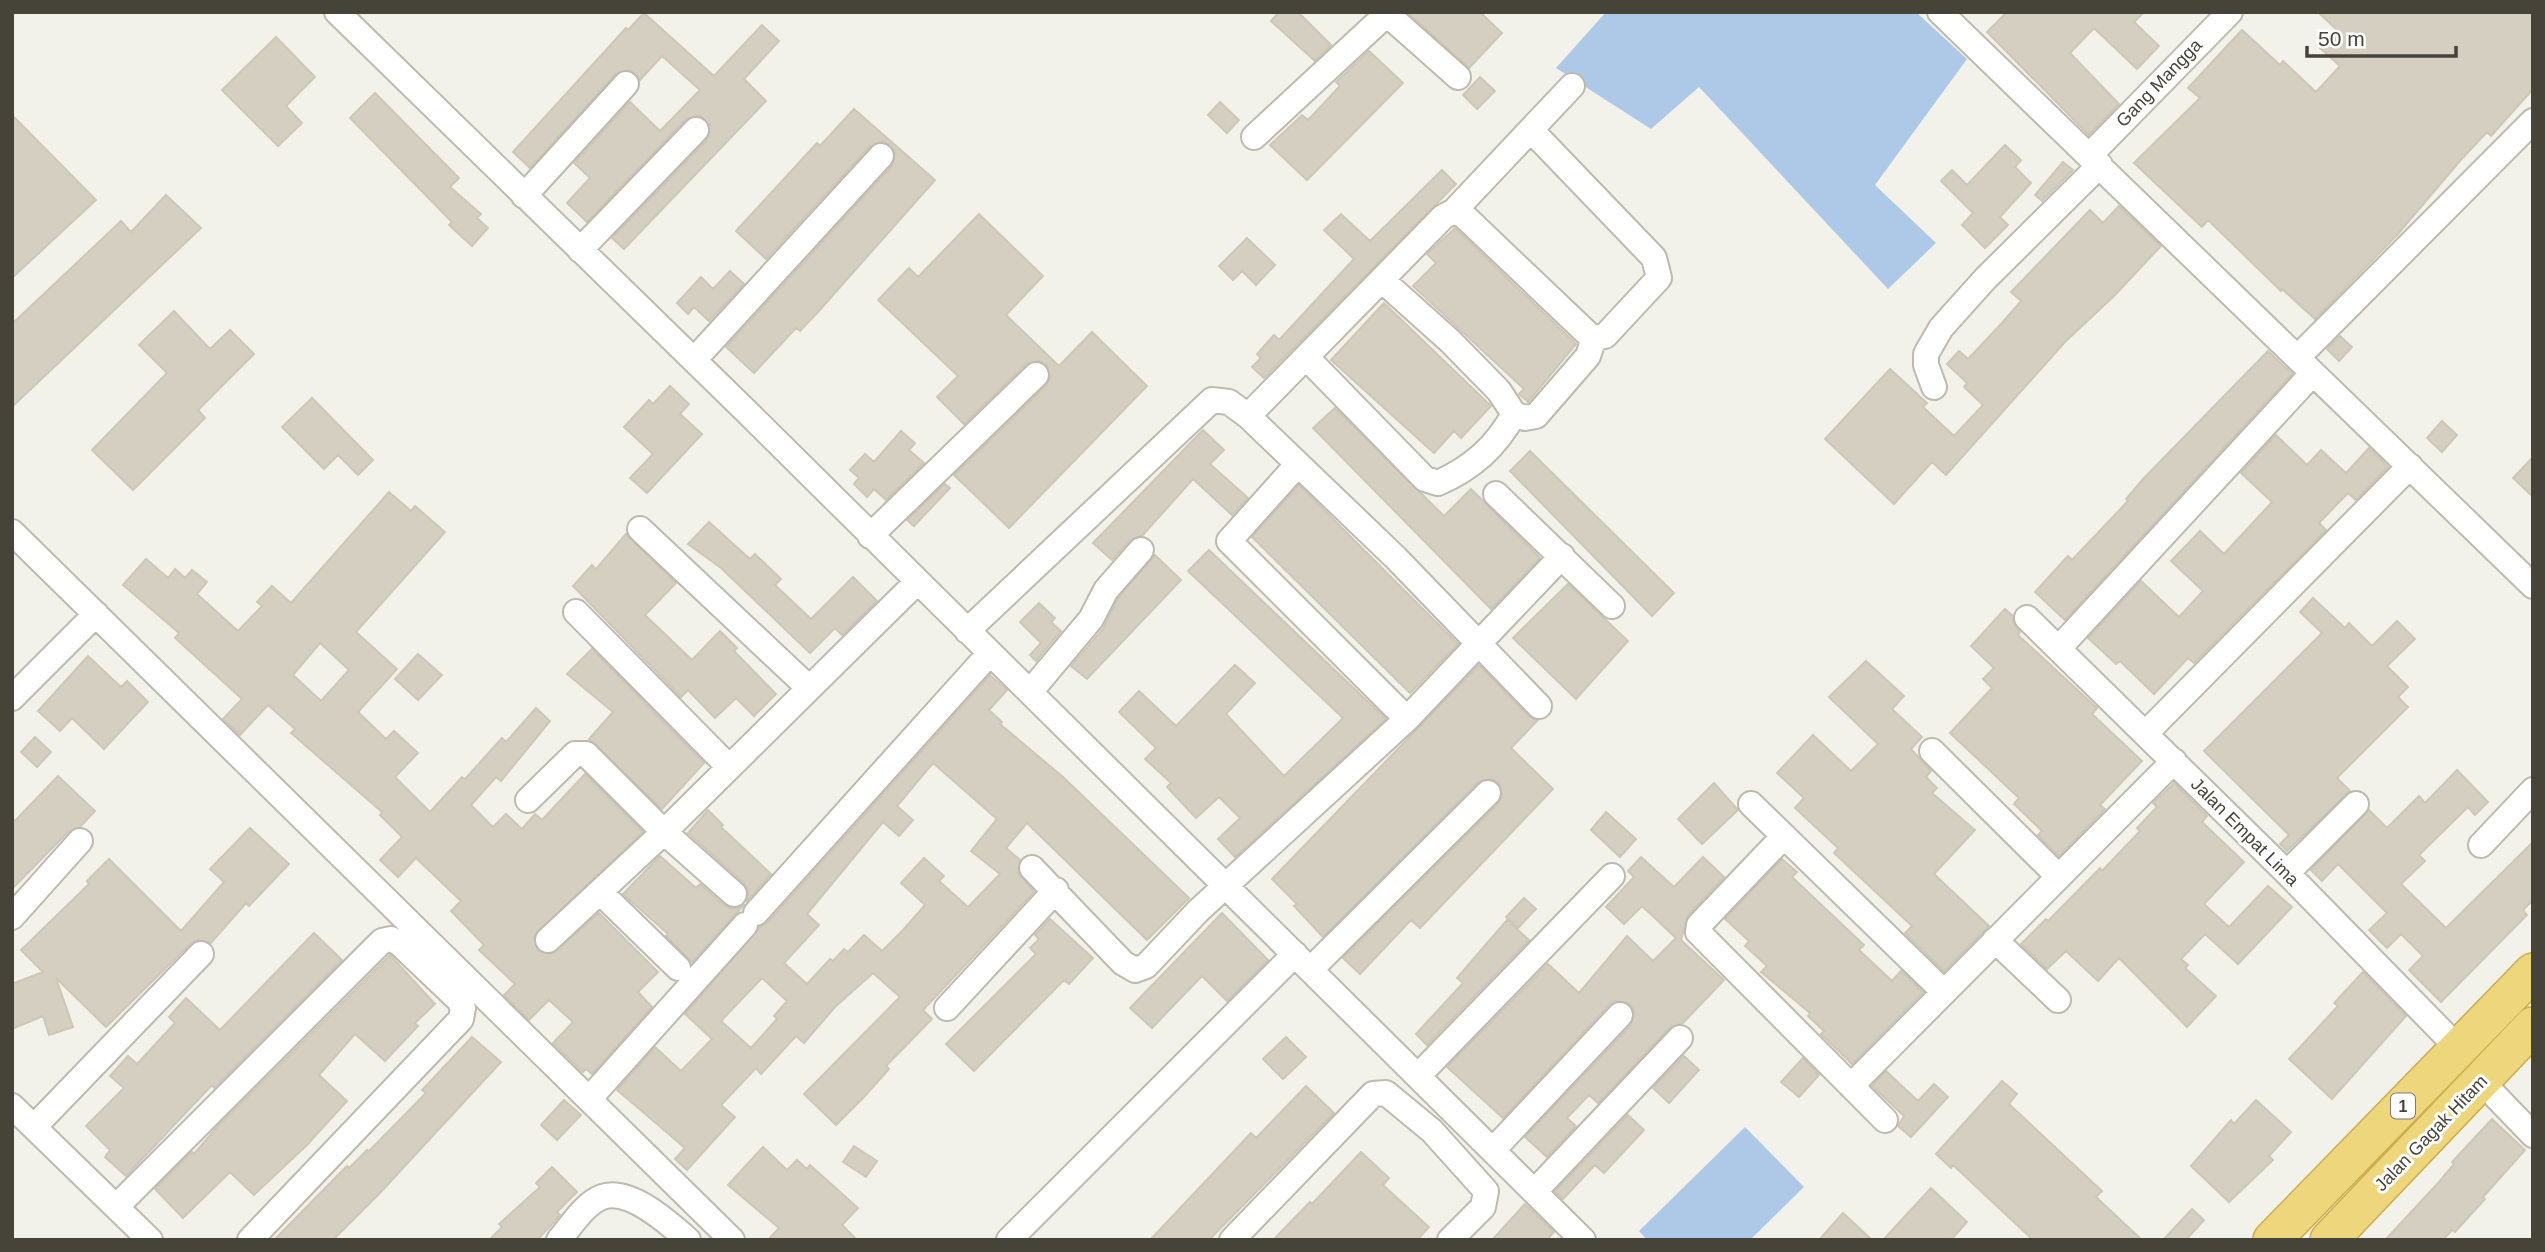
<svg xmlns="http://www.w3.org/2000/svg" width="2545" height="1252" viewBox="0 0 2545 1252" font-family="Arial,sans-serif">
	<style>
		.water { fill: #aec9e8 }
		.building { fill: #d4cfc1; stroke: #cec7b5; stroke-width: 2; fill-rule: evenodd }
		.lines { fill: none; stroke-linecap: round; stroke-linejoin: round }
		.minor-casing { stroke: #bebaae; stroke-width: 28 }
		.highway-casing { stroke: #ccad4c; stroke-width: 40 }
		.minor { stroke: #fff; stroke-width: 24 }
		.highway { stroke: #edd67b; stroke-width: 37 }
		.labels { text-anchor: middle; stroke-width: 6; stroke-linejoin: round; paint-order: stroke }
		.shield { fill: #fff; stroke: #7e7b74; stroke-width: 2 }
		.shield-label { font-size: 16px; font-weight: bold; fill: #464339 }
		.street-label { font-size: 18px; fill: #464339; stroke: #fff }
	</style>
	<rect width="100%" height="100%" fill="#f3f2ea"/>
	<path class="water" d="M1606 12H1916L1967 59 1875 185 1936 243 1888 289 1699 87 1651 129 1556 68Z
		M1745 1127 1804 1187 1750 1240H1647L1639 1231Z"/>
	<path class="building" d="M1279 12H1298L1331 45 1315 61 1271 21Z
		M1407 12H1480L1502 33 1469 68Z
		M2007 12H2144L2134 22 2159 46 2137 69 2094 28 2070 53 2119 104 2089 135 1987 32Z
		M2318 12H2533V89L2491 136 2487 132 2459 162 2398 234 2315 319 2282 289 2281 291 2208 220 2202 227 2134 163 2200 98 2188 88 2242 30 2280 65 2283 61 2316 92 2340 66 2320 48 2337 30Z
		M644 13 714 76 762 25 779 41 744 79 766 101 624 249 612 238 707 140 710 125 699 115 686 119 587 222 567 203 590 178 574 163 630 102 660 131 700 90 662 56 640 80 630 70 616 74 530 168 513 152 626 28 628 30Z
		M276 37 315 77 286 106 302 123 278 146 222 90Z
		M1369 51 1403 83 1307 180 1270 145 1302 115 1308 120 1340 86 1336 82Z
		M1480 77 1495 91 1477 109 1463 95Z
		M375 93 459 178 450 187 481 214 477 218 488 228 472 246 449 225 452 222 350 118Z
		M1220 102 1239 120 1227 133 1208 115Z
		M854 109 935 180 819 311 800 331 796 328 754 373 726 347 892 166 895 151 884 141 870 146 766 259 736 231 817 143 820 146Z
		M12 115 96 200 12 278Z
		M2005 145 2021 160 2015 167 2031 183 2000 217 2008 225 1985 248 1962 225 1973 213 1941 181 1952 170 1967 185Z
		M2063 162 2073 170 2042 201 2035 195Z
		M1442 170 1456 184 1264 378 1252 367 1261 358 1257 354 1274 335 1279 340 1354 259 1324 230 1341 214 1370 241Z
		M166 195 201 228 12 407V324L121 221 131 232Z
		M2119 206 2161 246 2114 296 2065 342 1946 475 1932 462 1894 504 1825 439 1890 369 1927 403 1923 407 1954 436 1983 405 1964 387 1967 383 1947 364 1959 351 1968 359 2002 323 2021 301 2011 292 2090 210 2103 223Z
		M979 214 1043 276 1006 315 1059 366 1092 332 1147 386 1009 528 954 475 1046 386 1050 378 1047 365 1039 361 1026 364 964 424 937 397 958 376 878 300 909 268 918 277Z
		M1455 228 1576 344 1528 402 1519 394 1524 389 1413 286 1436 263 1427 254Z
		M1247 238 1275 265 1256 285 1242 271 1233 280 1219 266Z
		M730 271 744 284 709 321 694 307 688 314 677 303 701 277 713 289Z
		M1384 303 1491 406 1461 438 1454 431 1434 453 1331 360Z
		M174 311 210 349 230 330 254 354 198 410 205 418 133 490 92 450 167 373 139 345Z
		M2340 336 2352 347 2339 361 2327 349Z
		M2268 351 2292 374 2065 620 2035 592 2068 556 2072 560 2128 501 2126 499 2144 478Z
		M670 386 689 404 680 414 702 434 647 493 630 478 653 454 624 427 649 400 653 404Z
		M312 398 373 460 358 475 338 455 324 469 282 427Z
		M1335 408 1444 516 1471 489 1540 558 1491 609 1313 428Z
		M2442 421 2457 435 2442 452 2427 438Z
		M1203 430 1224 450 1210 464 1248 498 1232 515 1193 479 1143 535 1130 540 1112 560 1093 543Z
		M901 431 915 443 909 450 924 463 886 500 874 489 867 497 854 484 859 478 850 470 865 454 874 462Z
		M2276 435 2307 465 2321 450 2346 473 2369 448 2388 467 2356 500 2348 493 2319 523 2326 530 2210 647 2194 663 2188 658 2154 694 2120 661 2116 664 2088 638 2141 581 2179 617 2203 591 2171 561 2200 531 2224 554 2272 502 2241 473Z
		M1530 451 1674 593 1652 616 1510 471Z
		M2533 457V497L2513 478Z
		M945 484 950 488 914 526 907 520Z
		M1299 485 1458 644 1410 693 1252 537Z
		M389 492 411 511 415 506 445 532 356 632 397 669 358 712 386 739 394 731 418 753 395 777 430 812 462 777 465 779 502 738 506 742 536 708 550 721 501 781 496 777 471 805 493 827 506 814 522 829 535 814 542 820 585 774 643 832 534 936 538 951 552 954 599 913 658 972 638 992 652 1007 592 1074 586 1069 583 1072 553 1043 573 1022 549 1000 529 1020 504 995 515 984 479 950 484 945 451 911 461 901 416 858 398 877 380 860 402 837 380 815 382 812 291 733 295 729 268 705 240 735 223 719 242 699 175 638 179 633 123 585 146 559 168 578 175 569 185 578 192 570 207 582 197 594 238 631 262 606 257 602 272 586 291 603ZM320 643 349 670 321 701 293 675Z
		M709 522 750 559 755 554 781 579 775 585 811 619 853 577 877 601 842 635 835 628 810 653 721 568 688 544Z
		M626 534 676 583 645 615 692 660 720 631 737 648 734 651 776 694 754 716 736 698 715 718 688 690 681 697 573 586 592 565 596 569Z
		M1209 550 1386 719 1235 857 1218 839 1240 818 1219 797 1196 818 1167 787 1171 783 1145 759 1156 748 1119 712 1139 691 1176 726 1235 665 1255 683 1226 714 1284 776 1343 718 1188 571Z
		M1155 555 1181 580 1087 679 1071 666 1103 629 1118 598Z
		M1568 584 1628 641 1576 699 1513 638Z
		M2313 598 2345 628 2349 623 2372 646 2397 621 2415 639 2387 666 2408 687 2398 697 2408 707 2337 778 2350 791 2287 851 2280 844 2289 835 2204 751 2322 633 2300 612Z
		M1039 603 1055 618 1051 622 1061 631 1036 661 1030 655 1041 643 1020 622Z
		M2005 609 2013 616V623L2020 632 2018 635 2097 708 2092 714 2142 761 2100 805 2105 809 2059 856 2038 835 2042 831 2014 804 2019 798 1950 733 1992 688 1983 679 1994 668 1971 646Z
		M592 649 704 763 662 809 589 739 613 712 567 674Z
		M418 654 442 675 418 700 395 679Z
		M88 656 121 687 127 681 148 702 104 749 72 718 60 731 38 711Z
		M1866 661 1904 696 1892 709 1922 737 1911 749 1931 771 1926 777 1937 788 1932 793 1975 830 1934 874 1989 926 1944 971 1905 933 1912 926 1834 853 1838 848 1795 808 1804 798 1777 773 1813 735 1851 771 1878 744 1829 697Z
		M1479 665 1528 716 1538 720 1511 748 1553 789 1420 928 1411 920 1360 974 1343 958 1498 804 1502 796 1499 783 1491 779 1478 782 1323 937 1294 906 1297 904 1272 879Z
		M990 675 1007 690 989 710 1002 722 1000 724 1063 777 1189 898 1147 940 1027 823 1006 848 1020 860 1018 872 1034 892 923 1010 932 1019 886 1066 889 1069 864 1097 836 1125 804 1094 900 997 873 973 835 1007 804 1043 796 1036 761 1074 756 1068 721 1105 735 1117 687 1170 675 1159 685 1148 617 1090 655 1047 681 1071 712 1039 685 1014 760 927 767 923ZM933 763 997 819 971 851 1000 874 968 907 939 881 944 876 924 858 901 883 925 905 903 930 882 951 864 935 848 952 844 949 833 961 830 959 807 984 784 963 819 925 807 914 883 822 899 836 913 820 897 806ZM762 978 787 1001 774 1016 777 1019 751 1048 721 1021Z
		M35 737 51 752 37 767 21 752Z
		M2457 770 2488 802 2475 815 2468 807 2419 855 2425 861 2401 884 2446 928 2533 842V900L2523 910 2527 915 2441 1002 2409 970 2423 956 2401 934 2387 948 2369 930 2387 913 2338 864 2322 881 2311 870 2369 810 2387 828 2419 796 2425 803Z
		M58 776 95 811 80 827 69 831 12 889V824Z
		M1714 783 1738 810 1702 844 1678 819Z
		M2174 783 2207 816 2202 822 2244 862 2204 904 2229 927 2268 886 2292 907 2238 964 2205 934 2181 959 2188 965 2185 968 2216 996 2187 1027 2119 958 2098 981 2066 951 2047 969 2021 944 2046 919 2048 921 2100 868 2102 871 2140 831 2137 828 2157 807 2153 803Z
		M708 810 723 825 721 827 771 874 747 901 748 890 744 883 688 833Z
		M1606 812 1636 839 1620 857 1591 830Z
		M250 828 289 864 249 906 246 903 211 943 198 940 190 944 106 1027 56 978 73 1027 49 1035 43 1016 12 1029V984L43 972 21 950 89 884 87 881 109 859 181 931 224 882 210 869Z
		M660 856 696 888 700 884 725 906 732 909 744 905 692 962 666 936 668 934 623 894Z
		M1641 857 1674 887 1703 857 1724 877 1688 915 1681 940 1724 980 1683 1023 1669 1028 1598 1103 1589 1095 1567 1118 1576 1126 1547 1157 1525 1137 1631 1025 1634 1011 1630 1004 1616 1001 1609 1005 1503 1118 1447 1067 1548 964 1579 993 1627 936 1653 961 1676 938 1642 906 1624 924 1606 907 1634 877 1628 871Z
		M1782 859 1797 872 1792 877 1864 945 1859 950 1892 981 1901 971 1923 992 1852 1064 1821 1034 1824 1031 1808 1016 1810 1013 1761 972 1767 966 1745 946 1749 941 1725 919Z
		M1524 898 1536 909 1518 928 1506 917Z
		M1222 913 1268 960 1227 1001 1202 976 1152 1028 1130 1008Z
		M1050 919 1093 958 1069 984 1064 980 974 1071 946 1044 1036 954 1030 948 1039 939 1035 935Z
		M1507 920 1529 940 1427 1045 1416 1034 1463 983 1457 978Z
		M314 933 342 960 214 1088 212 1085 126 1176 105 1157 110 1150 86 1126 124 1088 110 1076 128 1056 137 1064 175 1023 169 1017 186 998 220 1030Z
		M390 955 435 1004 415 1023 418 1026 385 1061 355 1034 319 1075 347 1101 307 1145 254 1195 230 1172 183 1218 155 1189 192 1152 194 1154 217 1127Z
		M2363 972 2406 1016 2332 1099 2289 1059 2338 1006 2334 1003Z
		M472 1037 501 1062 379 1194 333 1240H274L347 1166 349 1168 367 1150 368 1152 426 1093 422 1090Z
		M1286 1037 1306 1057 1283 1079 1263 1059Z
		M1684 1056 1699 1070 1669 1103 1653 1088Z
		M1803 1058 1819 1075 1799 1097 1781 1082Z
		M1886 1071 1918 1101 1934 1084 1948 1097 1911 1137 1898 1126 1904 1116 1872 1086Z
		M2002 1081 2017 1094 2009 1104 2102 1191 2096 1197 2142 1240H2033L1953 1165 1951 1168 1936 1154Z
		M1306 1086 1334 1113 1209 1240H1150L1251 1133 1256 1138Z
		M564 1100 581 1115 557 1140 541 1125Z
		M2256 1100 2291 1132 2269 1156 2273 1160 2229 1202 2191 1166 2231 1120 2234 1124Z
		M1628 1115 1644 1130 1604 1173 1595 1165 1563 1199 1555 1191Z
		M2492 1119 2525 1150 2483 1197 2485 1199 2455 1232 2452 1230 2443 1240H2385L2439 1182 2454 1164 2452 1162Z
		M854 1146 877 1161 866 1177 843 1162Z
		M763 1147 787 1170 797 1160 807 1169 810 1165 858 1208 842 1225 857 1240H768L779 1228 728 1185Z
		M1361 1152 1389 1178 1383 1185 1429 1227 1417 1240H1273L1310 1202 1312 1204Z
		M552 1167 577 1192 557 1212 560 1215 554 1222 537 1240H489L502 1227 499 1224 540 1187 536 1183Z
		M1931 1188 1967 1222 1951 1240H1883Z
		M1525 1204 1554 1232 1547 1240H1492Z
		M2192 1209 2204 1220 2186 1240H2163Z
		M1843 1213 1872 1240H1819Z"/>
	<g class="lines">
		<g class="minor-casing">
			<path id="minor" d="M337 12 746 411 1583 1240
				M1940 12 2533 586
				M1387 14 1458 77
				M1531 130 1654 258 1659 278 1605 336 1594 338 1588 334 1464 216 1454 211 1443 217 1248 416 1396 558 1539 706
				M1254 137 1389 12
				M2090 155 2230 12
				M524 196 626 84
				M1454 211 1572 86
				M580 250 696 130
				M1383 281 1450 341 1499 391 1514 414 1525 418 1536 416 1588 356 1594 338
				M1306 357 1425 479 1438 483C1472 468 1496 447 1514 414
				M2298 357 2533 121
				M694 360 881 156
				M1934 387 1926 365V354L1941 328 1985 279 2100 165
				M1298 464 1229 541 1407 719
				M1496 494 1612 606
				M640 529 809 688
				M12 532 732 1240
				M870 536 1036 375
				M576 612 728 766
				M2027 618 2287 873 2459 1049
				M967 631 1212 400 1229 402 1248 416
				M2059 648 2313 373
				M1030 692 1091 619 1106 590 1141 550
				M12 698 96 614
				M2146 733 2410 466
				M1932 751 2059 877
				M528 800 575 754H586L664 832 734 894
				M1751 804 1943 991
				M1784 836 1699 925 1698 932 1885 1120
				M2481 845 2533 790
				M1032 868 1123 963 1135 970 1146 966 1198 911 1407 719 1562 556
				M2287 873 2356 804
				M601 893 678 968
				M756 913 990 653
				M12 917 80 841
				M548 940 664 832 917 582
				M1995 940 2058 1000
				M1311 969 1488 793
				M947 1008 1056 890
				M1418 1076 1612 876
				M2481 1081 2533 1135
				M1851 1086 2174 761
				M590 1098 745 925
				M12 1106 150 1240
				M34 1127 201 954
				M1493 1150 1620 1015
				M1535 1191 1680 1038
				M116 1207 382 941 391 939 399 943 459 1000 463 1008 461 1019 250 1240
				M559 1240C571 1226 584 1204 602 1197 629 1187 669 1223 688 1240
				M1009 1240 1295 954
				M1232 1240 1373 1094 1386 1093 1432 1131 1486 1191 1483 1207 1450 1240"/>
		</g>
		<g class="highway-casing">
			<path id="highway" d="M2272 1240 2533 972
				M2329 1240 2533 1026"/>
		</g>
		<use href="#minor" class="minor"/>
		<use href="#highway" class="highway"/>
	</g>
	<g class="labels">
		<rect class="shield" x="2391" y="1093.5" width="24" height="25" rx="5"/>
		<g class="shield-label">
			<text x="2403" y="1112">1</text>
		</g>
		<g class="street-label">
			<text transform="translate(2159 83) rotate(-46)" y="6">Gang Mangga</text>
			<text transform="translate(2245 832) rotate(45)" y="6">Jalan Empat Lima</text>
			<text transform="translate(2431 1133) rotate(-46)" y="6">Jalan Gagak Hitam</text>
		</g>
	</g>
	<rect width="2545" height="1252" fill="none" stroke="#464339" stroke-width="28"/>
	<path d="M2307 46v10h149v-10" fill="none" stroke="#464339" stroke-width="3.5"/>
	<text x="2318" y="46" font-size="21" fill="#464339" stroke="#ffffff" stroke-width="5" paint-order="stroke">50 m</text>
</svg>
